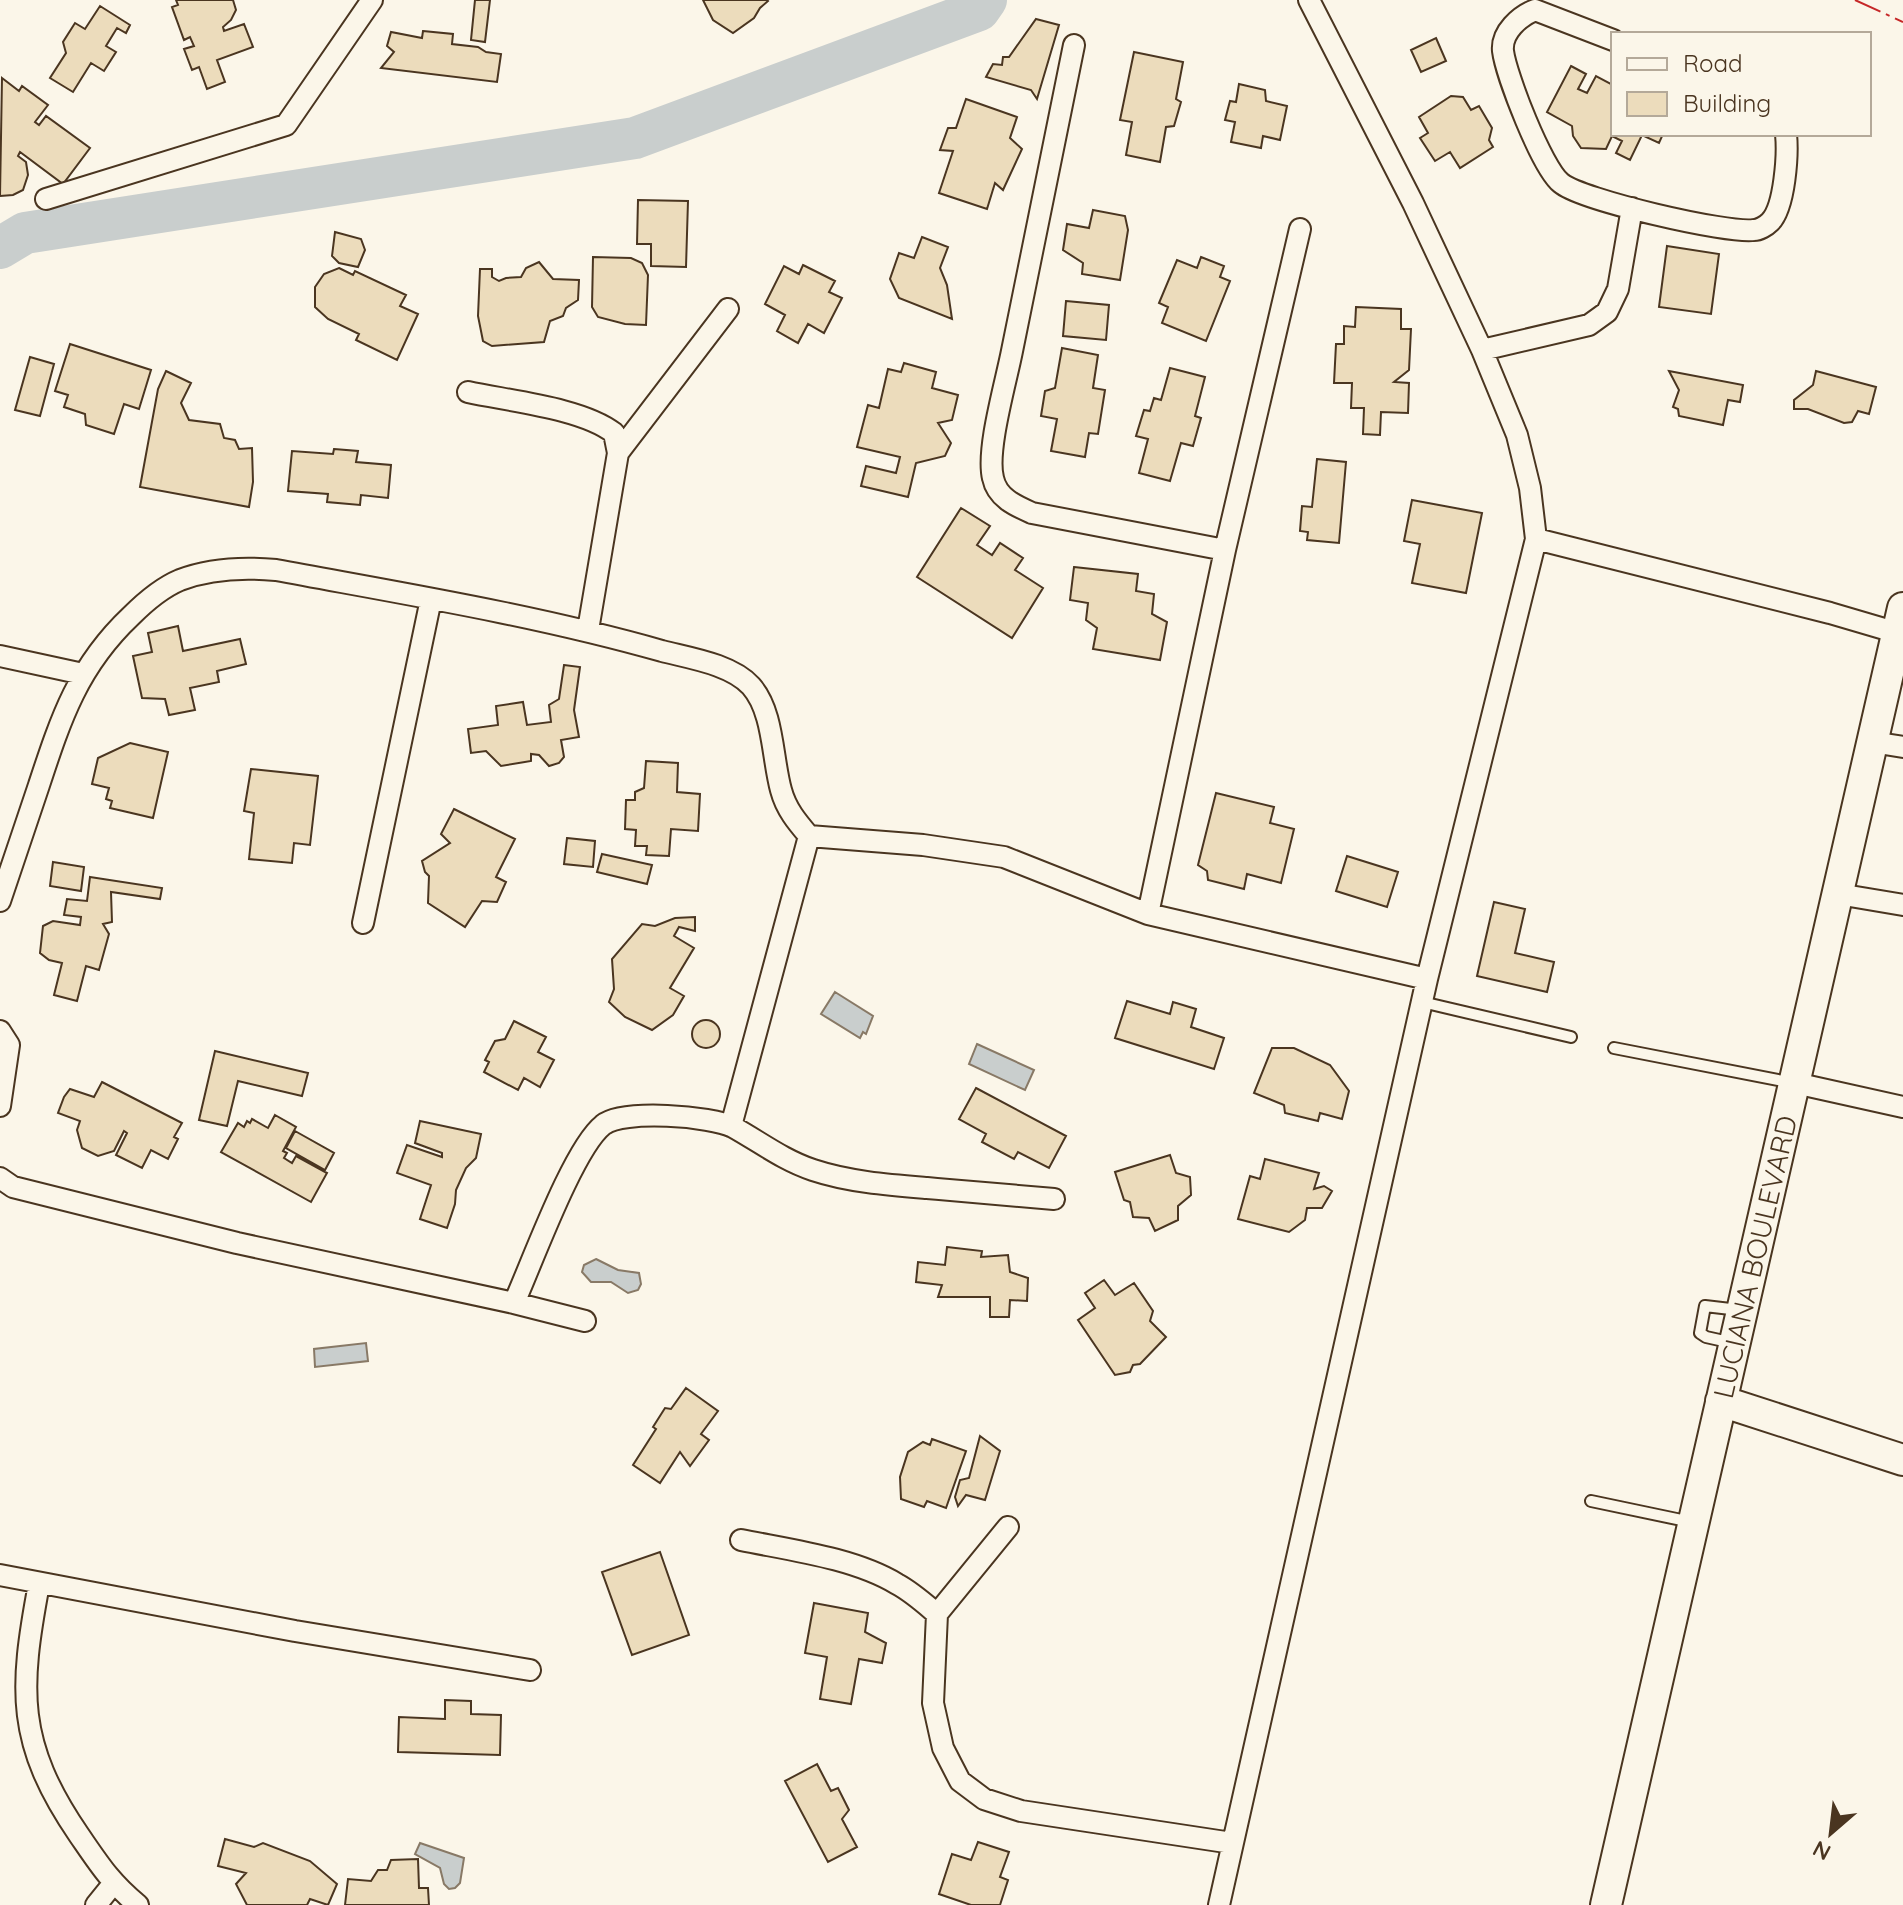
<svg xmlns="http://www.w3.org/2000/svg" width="1903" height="1905" viewBox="0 0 1903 1905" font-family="Quicksand,sans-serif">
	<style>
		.water { fill: #c9cecd; stroke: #887966; stroke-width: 2 }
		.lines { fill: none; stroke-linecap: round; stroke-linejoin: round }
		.river { stroke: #c9cecd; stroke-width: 42 }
		.building { fill: #ecdcbc; stroke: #4a3520; stroke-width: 2 }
		.lane-casing { stroke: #4a3520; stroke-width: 14 }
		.street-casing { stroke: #4a3520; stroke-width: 24 }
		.secondary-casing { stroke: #4a3520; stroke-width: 34 }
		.lane { stroke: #fbf6e9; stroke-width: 10 }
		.street { stroke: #fbf6e9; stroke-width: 20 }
		.secondary { stroke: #fbf6e9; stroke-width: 30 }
		.power { stroke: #c62828; stroke-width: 2; stroke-dasharray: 28 6 4 6; stroke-linecap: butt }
		.labels { text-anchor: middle; stroke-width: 6; stroke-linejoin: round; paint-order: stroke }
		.street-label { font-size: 28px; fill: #4a3520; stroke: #fbf6e9 }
	</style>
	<rect width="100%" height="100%" fill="#fbf6e9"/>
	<path class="water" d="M835 992 873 1016 866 1034 863 1032 860 1038 821 1014Z
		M977 1044 1034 1070 1025 1090 969 1064Z
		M596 1259 618 1270 639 1273 641 1284 638 1290 628 1293 611 1282H591L582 1272 584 1265Z
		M366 1343 368 1361 315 1367 314 1349Z
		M420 1843 464 1858 460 1883 455 1888 449 1889 444 1884 440 1868 415 1854Z"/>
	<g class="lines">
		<path class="river" d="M0 248 25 233 635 138 979 10 986 0"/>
	</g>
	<path class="building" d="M176 0H233L236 10 231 20 223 27 224 31 244 24 253 47 217 60 225 82 207 89 199 67 192 70 184 49 194 46 190 37 184 40 172 7 178 5Z
		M475 0H490L485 42 471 40Z
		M703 0H767L768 1 760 8 754 18 733 33 713 20Z
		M100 6 130 25 126 33 117 28 106 46 116 52 104 71 91 63 73 92 50 78 66 53 63 42 75 23 85 29Z
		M1036 19 1059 25 1037 99 1031 90 986 77 993 64 1002 65 1003 57H1009Z
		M423 31 453 34 452 44 478 47 486 52 501 54 497 82 381 68 394 52 387 46 391 32 422 38Z
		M1436 38 1446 61 1421 72 1411 50Z
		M1134 52 1183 62 1176 99 1181 102 1174 126 1166 127 1160 162 1126 155 1132 122 1120 120Z
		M1571 66 1586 74 1578 89 1587 93 1596 76 1613 85V134H1663L1659 143 1642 135 1630 160 1616 153 1622 141 1612 136 1606 149 1581 148 1573 136 1572 126 1547 112Z
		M2 78 19 91 22 86 48 105 35 122 39 125 46 116 90 148 63 184 20 152 18 156 26 162 28 175 23 190 13 195 0 196Z
		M1239 84 1265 90 1266 101 1287 106 1280 140 1263 136 1261 148 1231 142 1235 122 1225 120 1230 101 1236 102Z
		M1451 96 1463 97 1471 110 1479 106 1492 128 1489 140 1493 147 1460 168 1450 152 1435 161 1420 138 1428 133 1419 117Z
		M966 99 1017 117 1010 138 1022 149 1003 190 995 183 987 209 939 193 953 151 940 150 948 128H956Z
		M638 200 688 201 686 267 651 266V244H637Z
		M1093 210 1125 216 1128 230 1120 280 1082 274 1083 263 1063 250 1067 224 1089 228Z
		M335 232 361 239 365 250 358 267 339 263 332 256Z
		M922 237 948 247 940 268 947 285 952 319 899 298 890 279 899 253 914 258Z
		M1667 246 1719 254 1711 314 1659 307Z
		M593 257 631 258 642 263 648 275 646 325 625 324 598 317 592 307Z
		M1201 257 1224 266 1220 277 1230 281 1206 341 1162 323 1168 307 1159 303 1177 260 1197 268Z
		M539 262 553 279 579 280 578 300 566 308 563 316 550 321 544 342 492 346 483 341 478 316 480 269H492V277L499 281 506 278 521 277 526 268Z
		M803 265 835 281 829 292 842 298 824 333 808 324 798 343 777 331 785 315 765 304 784 266 799 274Z
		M339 268 353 275 355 271 406 295 400 306 418 314 397 360 356 340 359 334 328 319 315 307V287L324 274Z
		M1066 301 1109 305 1106 340 1063 336Z
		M1356 307 1401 309V329H1411L1409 370 1394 382 1409 383 1408 413 1381 412 1380 435 1363 434 1364 408H1351L1352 383H1334L1336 344H1344V326L1355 327Z
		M70 344 151 370 139 409 124 404 114 434 86 425 85 414 64 407 68 395 55 391Z
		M1062 348 1098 355 1093 388 1105 390 1098 434 1089 433 1085 457 1051 451 1057 419 1041 416 1045 391 1055 388Z
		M30 357 54 364 40 416 15 410Z
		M904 363 936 372 932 388 958 395 952 420 938 423 951 443 945 456 916 463 908 497 861 486 866 466 896 473 900 457 857 447 868 405 879 408 888 369 901 372Z
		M1170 368 1205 377 1195 416 1201 418 1193 446 1181 443 1170 481 1139 473 1148 439 1136 436 1144 410 1150 411 1154 398 1161 400Z
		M166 371 191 383 181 403 189 420 220 424 224 438 235 440 239 449 252 448 253 482 249 507 140 487 158 389Z
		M1669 371 1743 385 1740 402 1728 400 1723 425 1679 416 1678 409 1673 407 1679 390Z
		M1816 371 1876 387 1869 414 1858 411 1852 422 1844 423 1808 409H1794V400L1813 385Z
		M334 449 358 451 356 462 391 465 388 498 361 495 360 505 327 502 328 494 288 491 292 451 333 454Z
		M1317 459 1346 462 1339 543 1307 540 1308 532 1300 531 1302 506 1312 507Z
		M1412 500 1482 513 1466 593 1412 583 1420 544 1404 541Z
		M961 508 990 526 977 545 992 555 1000 543 1023 558 1015 570 1043 588 1012 638 917 577Z
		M1074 567 1138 574 1136 591 1154 594 1152 614 1167 622 1160 660 1093 649 1097 628 1086 620 1088 603 1070 600Z
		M178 626 183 651 240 639 246 664 217 671 219 682 190 688 195 710 169 715 165 699 142 698 133 656 152 652 148 633Z
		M564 665 580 667 574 710 579 737 561 740 564 757 559 763 549 766 539 755 531 754V761L501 766 486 751 471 753 468 729 498 725 496 706 523 702 527 725 551 722 549 705 559 699Z
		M130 743 168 752 153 818 110 808 112 801 106 799 109 788 92 784 98 758Z
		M646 761 678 763 677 792 700 794 698 831 671 829 669 856 646 855 647 846H635L636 830 625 829 626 800H635V792L644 788Z
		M251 769 318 776 310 845 294 843 292 863 249 859 254 813 244 811Z
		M1216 793 1274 807 1270 823 1294 829 1281 883 1247 874 1244 889 1208 880 1207 871 1198 865Z
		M454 809 515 839 496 877 506 882 497 902 482 901 465 927 428 903 429 876 425 872 422 861 450 843 441 834Z
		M567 838 595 841 593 867 564 864Z
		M602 854 652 865 647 884 597 872Z
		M1347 856 1398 872 1387 907 1336 891Z
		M53 862 84 867 81 891 50 886Z
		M90 877 162 888 160 899 111 892 112 922 103 924 109 934 99 970 86 966 77 1001 54 995 62 963 49 960 40 953 43 926 53 921 80 925 81 917 64 915 67 899 87 901Z
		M1494 902 1525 909 1515 953 1554 962 1547 992 1477 976Z
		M695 917V931L679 927 674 936 694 948 670 988 684 996 673 1015 652 1030 625 1017 609 1002 614 989 612 959 642 924 655 926 675 918Z
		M1127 1001 1170 1014 1173 1002 1196 1009 1191 1027 1224 1038 1214 1069 1115 1038Z
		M692 1034a14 14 0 1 1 28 0a14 14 0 1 1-28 0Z
		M514 1021 546 1037 538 1052 554 1060 540 1087 524 1078 518 1090 484 1072 489 1062 485 1060 495 1041 505 1039Z
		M1272 1048H1294L1330 1065 1349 1091 1342 1119 1320 1113 1318 1121 1285 1113 1284 1105 1254 1093Z
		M215 1051 308 1073 302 1096 238 1081 227 1126 199 1120Z
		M102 1082 182 1123 174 1137 178 1139 168 1159 151 1150 142 1168 116 1155 127 1133 124 1131 114 1151 98 1156 82 1148 77 1130 80 1121 58 1113 64 1097 70 1089 94 1097Z
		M976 1088 1066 1136 1049 1168 1018 1152 1014 1159 982 1142 986 1134 959 1119Z
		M275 1115 296 1127 283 1151 287 1153 284 1158 292 1163 296 1156 327 1173 311 1202 221 1152 238 1123 244 1127 247 1121 250 1123 252 1119 268 1128Z
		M420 1121 481 1134 476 1158 466 1168 456 1190 455 1204 447 1228 420 1219 431 1185 397 1173 407 1145 442 1157V1153L415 1143Z
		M295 1131 334 1153 325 1170 286 1148Z
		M1170 1155 1176 1173 1190 1177 1191 1195 1178 1206V1220L1155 1231 1149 1218 1133 1217 1130 1202 1124 1200 1115 1172Z
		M1265 1159 1319 1173 1314 1189 1324 1186 1332 1191 1322 1208H1307L1305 1220 1289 1232 1238 1219 1250 1176 1260 1179Z
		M947 1247 982 1251 981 1257 1008 1255 1010 1272 1028 1278 1027 1301 1010 1300 1009 1317H990V1297H938L942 1285 916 1282 918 1262 945 1265Z
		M1104 1280 1115 1295 1134 1283 1153 1311 1150 1321 1166 1337 1140 1364 1133 1365 1130 1372 1115 1375 1078 1320 1095 1308 1085 1293Z
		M686 1388 718 1411 701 1434 709 1440 690 1466 680 1452 660 1483 633 1465 656 1429 653 1427 665 1408 671 1409Z
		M980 1436 1000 1451 985 1500 966 1495 958 1506 955 1497 960 1480 969 1478Z
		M932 1439 966 1451 946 1508 927 1501 924 1507 901 1499 900 1477 908 1452 923 1442 930 1445Z
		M660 1552 689 1635 632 1655 602 1572Z
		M814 1603 868 1613 865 1632 886 1643 882 1663 859 1659 851 1704 820 1699 827 1657 805 1653Z
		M445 1700 471 1701V1714L501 1715 500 1755 398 1752 399 1717 445 1719Z
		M817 1764 831 1791 838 1788 849 1810 842 1819 857 1847 828 1862 785 1781Z
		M225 1839 254 1847 263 1843 310 1861 337 1884 328 1905 310 1899 307 1905H247L236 1884 246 1873 218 1866Z
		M978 1842 1009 1852 1000 1877 1008 1880 1000 1905H971L939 1894 952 1854 971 1860Z
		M418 1859 419 1888H428L429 1905H345L348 1879 371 1881 378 1870H387L391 1860Z"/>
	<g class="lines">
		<g class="lane-casing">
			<path id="lane" d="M1422 1002 1571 1037
				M1614 1048 1793 1083
				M1733 1343 1706 1337 1700 1333 1705 1306 1739 1310
				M1591 1501 1691 1522"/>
		</g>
		<g class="street-casing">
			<path id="street" d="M1613 40 1535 10C1520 16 1501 32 1503 51 1506 75 1542 168 1561 183 1581 200 1728 234 1754 230 1759 230 1766 226 1770 222 1785 207 1788 154 1786 134
				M1074 45C1053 147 1033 249 1012 351 1006 382 986 450 993 478 997 498 1016 506 1032 513L1225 550
				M46 199 286 125 372 0
				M1482 350 1589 325 1607 312 1618 289 1632 208
				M468 392C509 401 582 408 614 433L618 453 588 630
				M618 453 728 309
				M1536 539 1830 613 1898 633
				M0 656 83 674
				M1872 742 1903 747
				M1838 894 1903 905
				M0 901C13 862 26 824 39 785 61 718 78 666 131 616 145 602 161 588 180 580 211 568 243 567 276 570 405 594 535 615 662 651 689 658 731 664 751 686 774 712 772 758 781 790 786 809 797 822 809 836L923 845 1004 857 1148 914 1427 979
				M1148 914 1225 550 1300 229
				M363 923 431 599
				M0 1031 9 1045 0 1106
				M1795 1083 1903 1107
				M731 1126 809 836
				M0 1178 13 1187 237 1243 514 1303 585 1321
				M514 1303C532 1263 573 1149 603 1125 622 1109 712 1116 733 1127 760 1142 783 1160 813 1170 849 1182 890 1185 927 1188 969 1192 1011 1195 1054 1199
				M1008 1527 937 1614 933 1703 943 1748 960 1781 984 1799 1021 1811 1232 1843
				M741 1540C790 1550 854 1558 897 1584 912 1592 924 1603 937 1614
				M0 1575 295 1631 530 1670
				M39 1584C19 1690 16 1743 79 1835 99 1864 110 1882 138 1905
				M96 1905 113 1884
				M1219 1905 1427 979 1536 539 1530 488 1517 435 1482 350 1413 203 1309 0"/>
		</g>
		<g class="secondary-casing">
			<path id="secondary" d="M1721 1401 1903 1460
				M1606 1905 1903 608"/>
		</g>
		<use href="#lane" class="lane"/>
		<use href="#street" class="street"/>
		<use href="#secondary" class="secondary"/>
		<path class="power" d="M1855 0 1903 22"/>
	</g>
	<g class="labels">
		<g class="street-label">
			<text transform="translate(1755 1257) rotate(-77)" y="10">LUCIANA BOULEVARD</text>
		</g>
	</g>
	<rect x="1611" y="32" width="260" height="104" fill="#fbf6e9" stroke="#b4a999" stroke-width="2"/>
	<rect x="1627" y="58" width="40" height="12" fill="#fbf6e9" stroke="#b4a999" stroke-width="2"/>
	<text x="1683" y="72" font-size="24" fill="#4a3520">Road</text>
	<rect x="1627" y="92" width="40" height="24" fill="#ecdcbc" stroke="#b4a999" stroke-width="2"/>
	<text x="1683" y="112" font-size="24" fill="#4a3520">Building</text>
	<g transform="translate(1831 1833) rotate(208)" stroke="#fbf6e9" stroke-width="6" paint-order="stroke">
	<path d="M0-6L14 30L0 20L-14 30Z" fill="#4a3520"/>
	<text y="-12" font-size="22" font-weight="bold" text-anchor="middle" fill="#4a3520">N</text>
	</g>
</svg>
